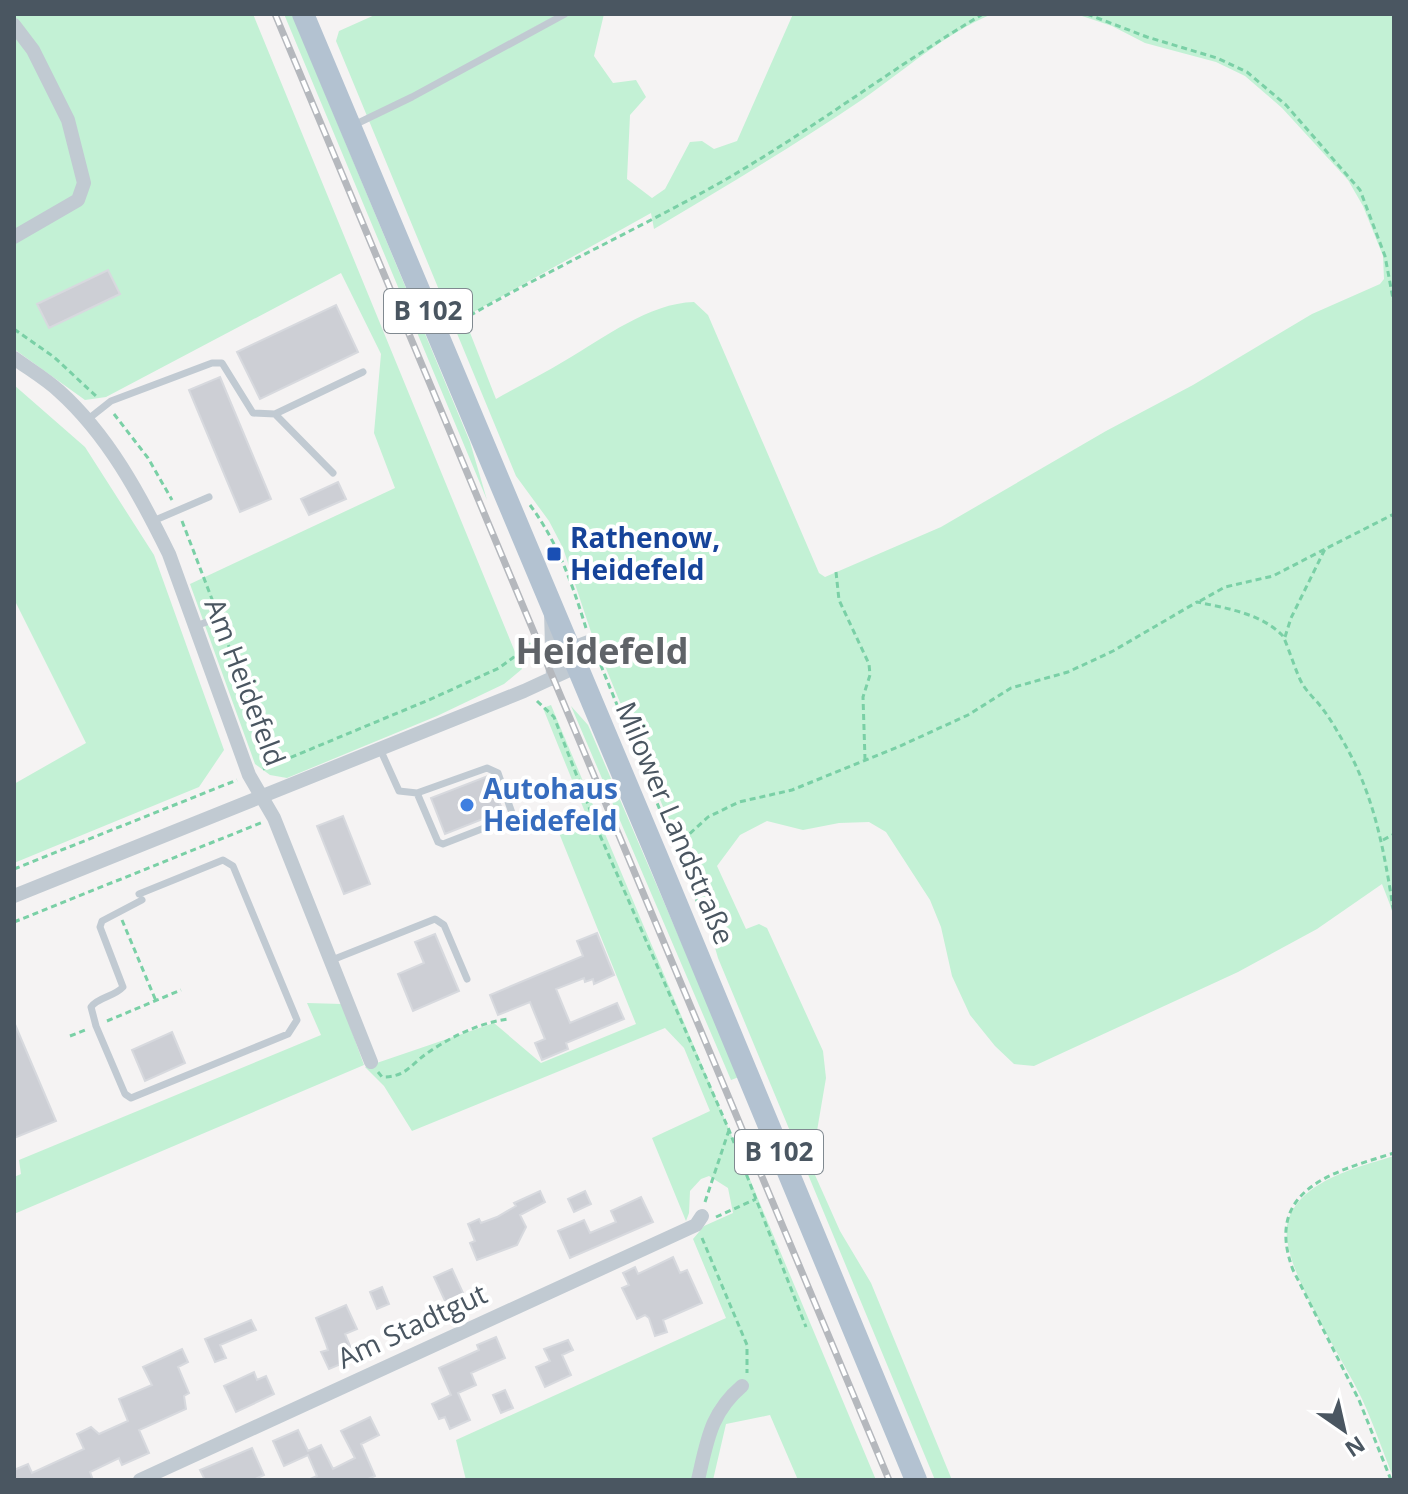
<svg xmlns="http://www.w3.org/2000/svg" width="1408" height="1494" viewBox="0 0 1408 1494" font-family="'Open Sans',sans-serif">
	<style>
		.green { fill: #c3f1d5 }
		.building { fill: #cdcfd5; stroke: #d7d9de; stroke-width: 2 }
		.lines { fill: none; stroke-linecap: round; stroke-linejoin: round }
		.path { stroke: #7ad0a6; stroke-width: 3; stroke-dasharray: 6 4; stroke-linecap: butt }
		.lane { stroke: #c1cad2; stroke-width: 7 }
		.street { stroke: #c1cad2; stroke-width: 14 }
		.primary { stroke: #b3c2d1; stroke-width: 22 }
		.rail-casing { stroke: #b5b8bd; stroke-width: 7 }
		.rail { stroke: #fff; stroke-width: 4; stroke-dasharray: 12; stroke-linecap: butt }
		.transit-dot { fill: #1a4fb4; stroke: #fff; stroke-width: 3 }
		.shop-dot { fill: #3f7fe0; stroke: #fff; stroke-width: 3 }
		.labels { text-anchor: middle; stroke-width: 8; stroke-linejoin: round; paint-order: stroke }
		.shield { fill: #fff; stroke: #808990; stroke-width: 2 }
		.shield-label { font-size: 26px; font-weight: bold; fill: #4a5661 }
		.transit-label { font-size: 28px; font-weight: bold; fill: #164399; stroke: #fff; text-anchor: start }
		.street-label { font-size: 28px; fill: #4a5661; stroke: #fff }
		.shop-label { font-size: 28px; font-weight: bold; fill: #366cbe; stroke: #fff; text-anchor: start }
		.district-label { font-size: 36px; font-weight: bold; fill: #5f6368; stroke: #fff }
	</style>
	<rect width="100%" height="100%" fill="#f5f3f3"/>
	<path class="green" d="M14 14H253L522 669 504 684 437 716 287 778 270 775 255 764 190 584 395 488 374 433 381 354 341 273 106 397 85 400 14 349Z
		M284 14H292L470 442 487 500Z
		M377 14H559L474 60 571 14H604L594 56 613 83 636 80 646 97 630 115 627 179 652 198 665 189 690 142 702 141 714 149 737 141 793 14H992C944 34 905 70 863 99 795 145 725 187 654 229L651 213 470 314 467 325 496 399C519 386 543 374 566 360 604 338 649 303 694 302L708 315 819 573 825 577 941 527 1106 431 1193 385 1312 314 1380 284 1384 279 1383 256 1363 206 1348 180 1282 108 1245 76 1216 62 1145 43 1112 26 1076 14H1394V915L1382 884 1317 929 1238 972 1034 1066 1014 1064 995 1046 970 1015 952 976 941 927 930 900 886 832 869 822 839 823 803 830 767 821 740 835 717 866 746 929 759 924 767 928 823 1051 826 1078 811 1166 840 1231 871 1283 952 1480H935L718 958 701 899 591 632 563 548 549 521 516 476 336 41 339 31Z
		M14 385 85 447 154 555 224 750 199 787 14 863V784L86 743 14 599Z
		M551 705 876 1480H798L770 1415 726 1424 713 1480H466L456 1440 726 1318 693 1239 704 1226 733 1213 728 1188 709 1176 701 1179 690 1191 689 1213 686 1221 652 1138 710 1111 684 1048 665 1028 412 1131 384 1086 365 1067 494 1023 541 1063 636 1024 559 833 589 822 543 708Z
		M571 706 588 725 739 1077 731 1080Z
		M307 1003 342 1004 364 1065 14 1214V1177L21 1174 19 1160 321 1035Z
		M1394 1156V1479C1383 1452 1374 1425 1362 1399 1344 1359 1276 1261 1288 1221 1301 1180 1359 1167 1394 1156Z"/>
	<path class="building" d="M108 270 120 294 49 328 37 304Z
		M336 305 358 352 260 399 237 352Z
		M220 377 271 499 240 512 189 390Z
		M338 482 346 499 309 515 301 499Z
		M488 776 503 811 445 834 431 798Z
		M343 816 370 884 344 894 317 826Z
		M597 933 614 975 594 984 593 979 585 982 584 978 556 989 570 1023 617 1003 624 1019 566 1043 568 1049 542 1060 535 1043 545 1039 530 1002 498 1015 490 995 583 956 577 941Z
		M435 934 459 991 413 1011 398 974 424 963 415 942Z
		M14 1022 56 1121 14 1138Z
		M172 1032 185 1063 145 1081 132 1050Z
		M540 1191 545 1202 520 1215 526 1227 517 1245 477 1260 470 1243 475 1241 468 1224 479 1219 481 1223 497 1217 516 1206 514 1203Z
		M585 1191 591 1204 574 1212 568 1199Z
		M641 1197 653 1222 570 1258 558 1231 584 1220 590 1233 616 1222 611 1211Z
		M673 1257 680 1273 687 1270 702 1303 663 1320 667 1332 655 1336 649 1318 645 1315 637 1319 622 1288 629 1285 623 1273 635 1267 638 1274Z
		M452 1269 469 1306 451 1314 434 1277Z
		M382 1287 389 1304 377 1309 370 1292Z
		M346 1305 357 1329 345 1334 355 1358 329 1369 321 1352 328 1350 326 1344 316 1318Z
		M251 1320 256 1330 220 1345 226 1358 215 1362 205 1339Z
		M496 1337 505 1358 471 1373 476 1385 458 1393 470 1420 450 1429 445 1417 439 1419 432 1404 451 1395 439 1368 479 1350 477 1345Z
		M568 1340 573 1350 562 1355 571 1375 545 1387 536 1367 550 1361 544 1349Z
		M182 1349 188 1362 178 1367 189 1393 184 1396 186 1409 139 1430 149 1453 122 1465 119 1458 90 1472 93 1480H14V1470L28 1464 32 1473 84 1449 77 1434 91 1427 99 1434 128 1421 119 1399 152 1385 143 1367Z
		M254 1372 257 1380 266 1376 274 1394 236 1412 224 1386Z
		M505 1390 513 1408 501 1413 493 1395Z
		M370 1417 379 1435 361 1444 375 1476 366 1480H308L317 1476 308 1455 284 1466 273 1441 298 1430 308 1451 321 1445 333 1469 355 1458 341 1431Z
		M252 1448 264 1475 253 1480H205L200 1470Z"/>
	<g class="lines">
		<path class="path" d="M1087 14 1147 37 1217 58 1247 72 1286 105 1360 190 1385 256 1394 304
			M451 322 462 320C545 272 632 232 716 185 808 133 892 68 983 14
			M14 329 54 357 97 397
			M114 414 148 458 172 500
			M530 505C558 543 572 583 586 628
			M182 521 215 607
			M836 572 839 600 869 664 870 675 863 697 865 759
			M1200 601 1225 587 1273 576 1325 549
			M222 626 269 766
			M1285 637 1291 618 1325 549 1394 514
			M593 646 702 913
			M537 701 554 717 599 833 729 1130 806 1327
			M263 769 431 699 499 668 514 657 522 642 537 646
			M1383 840 1394 834
			M675 847 708 817 739 802 792 790 898 747 968 715 1011 688 1068 672 1113 651 1197 602C1225 608 1260 613 1282 635 1286 639 1296 674 1303 685 1308 693 1316 700 1322 708 1332 721 1340 736 1348 750 1376 802 1385 856 1394 914
			M14 869 237 780
			M122 920 156 1001
			M14 922 263 822
			M107 1021 181 990
			M70 1036 85 1030
			M378 1072 382 1077C406 1077 409 1066 426 1054 450 1037 479 1023 508 1019
			M705 1202 729 1130
			M716 1217 756 1199
			M702 1238 747 1345V1373
			M1391 1480 1359 1400 1293 1270C1263 1189 1333 1172 1394 1153"/>
		<path class="lane" d="M354 125 412 97 565 14
			M275 414 333 473
			M87 420 111 401 212 363H222L253 413 275 414 363 372
			M153 521 209 497
			M195 626 219 618
			M573 644 589 638
			M380 749 399 791 417 793 487 768 498 773 512 813 510 818 443 844 438 842 417 793
			M139 894 223 860 233 866 297 1020 288 1034 131 1098 125 1094 96 1026 91 1007C98 997 114 997 123 987L100 927 102 921 142 900
			M332 960 435 919 444 925 467 979"/>
		<path class="street" d="M14 25 33 50 68 120 84 183 78 200 14 237
			M14 358C29 369 46 379 59 391 108 435 140 495 169 554L249 775 274 818 371 1062
			M551 612 553 679
			M14 896 524 691 576 667
			M140 1480 696 1225 702 1216
			M698 1480C707 1442 710 1413 742 1386"/>
		<path class="primary" d="M303 14 656 854 916 1480"/>
		<g class="rail-casing">
			<path id="rail" d="M275 14 889 1480"/>
		</g>
		<use href="#rail" class="rail"/>
	</g>
	<rect class="transit-dot" x="546" y="546" width="16" height="16" rx="4"/>
	<circle class="shop-dot" cx="467" cy="805" r="8"/>
	<g class="labels">
		<g class="shield">
			<rect x="384" y="289" width="88" height="44" rx="6"/>
			<rect x="735" y="1130" width="88" height="44" rx="6"/>
		</g>
		<g class="shield-label">
			<text x="428" y="320">B 102</text>
			<text x="779" y="1161">B 102</text>
		</g>
		<g class="transit-label">
			<text x="570" y="548">Rathenow,<tspan x="570" dy="32">Heidefeld</tspan></text>
		</g>
		<g class="street-label">
			<text transform="translate(245 682) rotate(69)" y="10">Am Heidefeld</text>
			<text transform="translate(675 823) rotate(67)" y="10">Milower Landstraße</text>
			<text transform="translate(412 1326) rotate(-25)" y="10">Am Stadtgut</text>
		</g>
		<g class="shop-label">
			<text x="483" y="799">Autohaus<tspan x="483" dy="32">Heidefeld</tspan></text>
		</g>
		<g class="district-label">
			<text x="602" y="664">Heidefeld</text>
		</g>
	</g>
	<rect width="1408" height="1494" fill="none" stroke="#4a5661" stroke-width="32"/>
	<g transform="translate(1344 1430) rotate(146)" stroke="#ffffff" stroke-width="6" paint-order="stroke">
	<path d="M0-6L14 30L0 20L-14 30Z" fill="#4a5661"/>
	<text y="-12" font-size="22" font-weight="bold" text-anchor="middle" fill="#4a5661">N</text>
	</g>
</svg>
